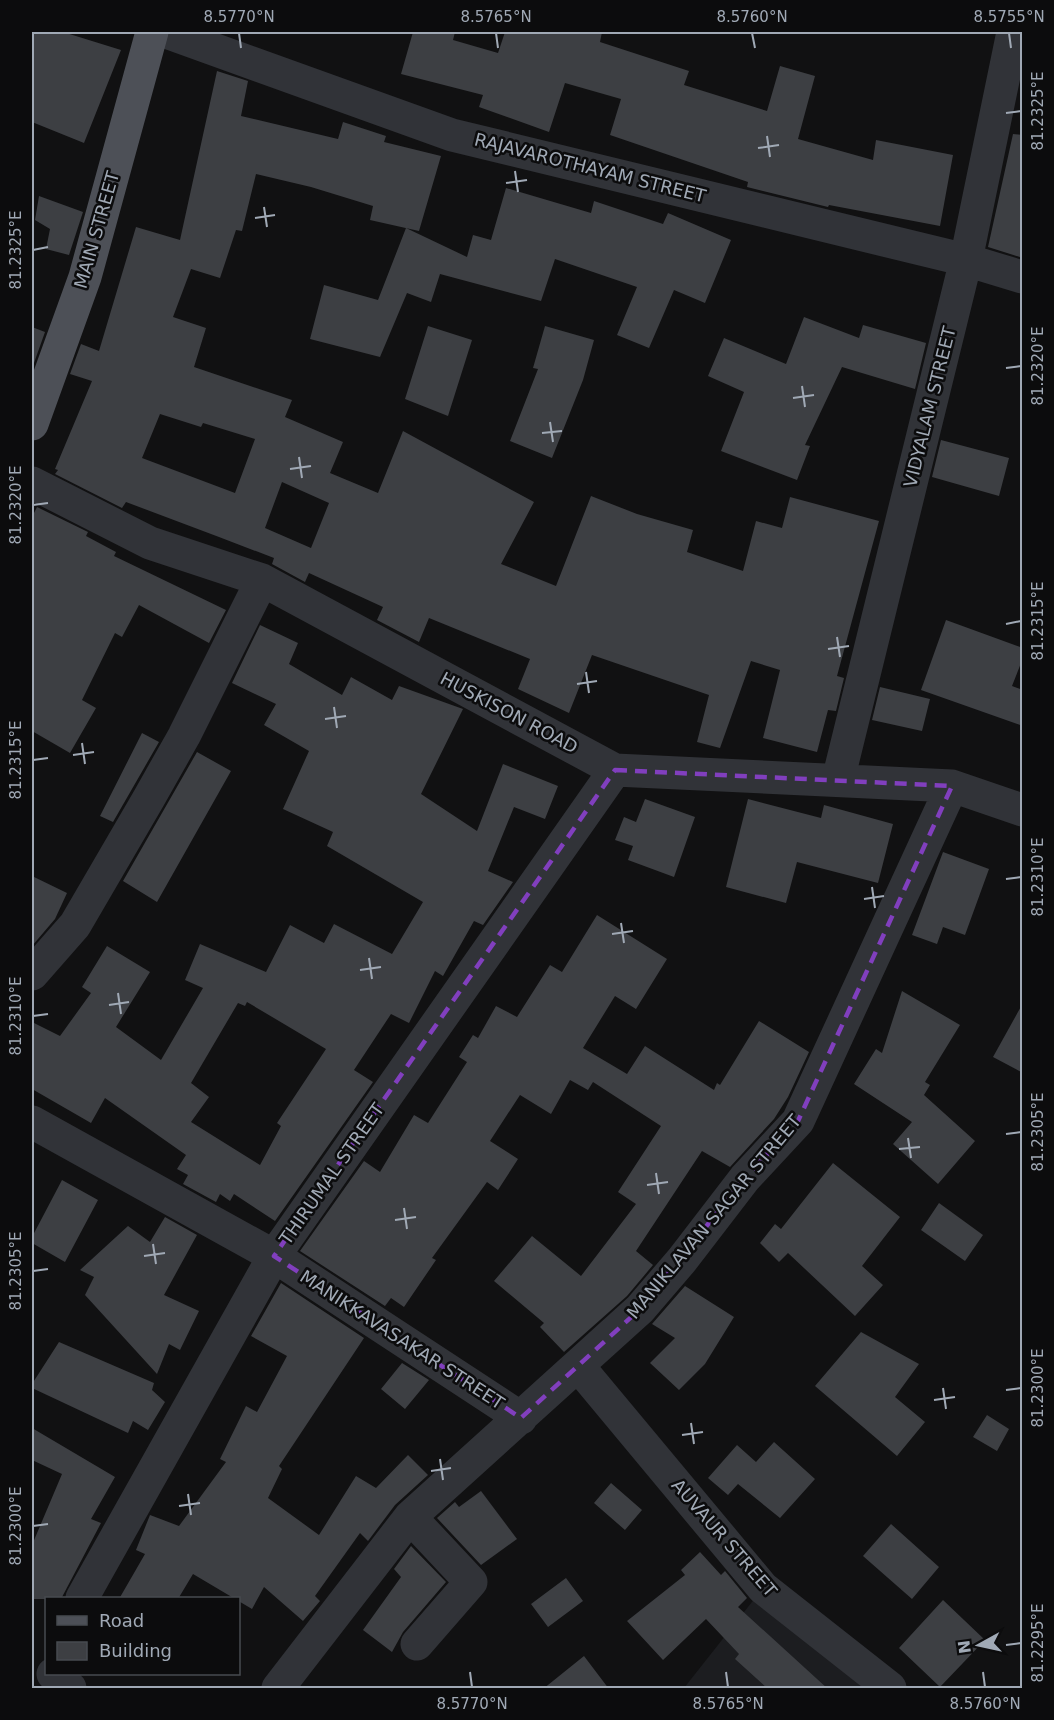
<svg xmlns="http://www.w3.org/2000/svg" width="1054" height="1720" viewBox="0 0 1054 1720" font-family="'DejaVu Sans',sans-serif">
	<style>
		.built { fill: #1c1d20 }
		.building { fill: #3d3f43; fill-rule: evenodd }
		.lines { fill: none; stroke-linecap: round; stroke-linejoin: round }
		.minor { stroke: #313338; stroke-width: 33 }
		.major { stroke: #4d5057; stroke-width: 33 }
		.marked { fill: none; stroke: #813fbe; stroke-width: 4.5; stroke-dasharray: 12 8; stroke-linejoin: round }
		.ticks { fill: none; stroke: #a0a9b5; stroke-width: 2 }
		.labels { text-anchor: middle; stroke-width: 5; stroke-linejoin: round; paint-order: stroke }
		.street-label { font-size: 18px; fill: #a0a9b5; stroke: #0c0c0d }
		.neatline { fill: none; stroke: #a0a9b5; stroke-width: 2 }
		.ticks-label { font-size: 15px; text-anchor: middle; fill: #a0a9b5 }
	</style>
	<rect width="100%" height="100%" fill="#111112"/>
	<path class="built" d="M763 1588 879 1688H684Z"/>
	<path class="building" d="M32 32H63L121 50 84 143 32 122Z
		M413 32H455L453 40 498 53 505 32H602L600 42 689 71 684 85 767 111 780 66 815 76 798 139 873 160 876 140 953 155 940 226 829 205 828 207 747 187 748 182 610 135 621 99 565 83 549 132 479 107 483 95 401 74Z
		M217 71 248 81 241 116 338 139 343 122 386 136 384 142 441 156 419 231 370 220 373 206 311 187 256 174 242 231 236 230 220 278 191 269 173 317 206 328 194 367 292 400 285 417 343 442 330 473 378 493 403 431 534 502 501 564 556 586 591 496 637 514 693 530 687 552 743 571 756 521 782 528 790 497 879 521 837 676 844 678 836 711 828 710 817 752 763 738 780 670 751 661 720 748 697 742 709 695 592 655 569 713 518 689 530 659 429 618 419 642 377 620 383 607 309 573 305 582 272 564 274 558 219 537 126 502 122 508 55 474 58 470 55 469 92 381 70 374 81 344 99 351 136 227 180 240ZM160 414 201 427 203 423 255 439 235 493 142 458ZM282 482 329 503 311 548 265 528Z
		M1013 134 1023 135V258L988 247Z
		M506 188 591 213 594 201 663 224 668 213 731 240 705 303 674 290 649 348 617 335 637 287 555 259 541 301 440 274 431 302 407 293 380 357 310 339 324 285 378 300 406 228 467 257 473 235 491 240Z
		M39 196 83 212 69 255 46 249 50 229 35 220Z
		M804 317 859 338 863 325 926 343 915 389 842 367 805 445 810 446 797 480 721 451 744 392 708 376 724 338 786 364Z
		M428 326 472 340 448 416 405 399Z
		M545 326 594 340 583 380 552 458 510 441 538 369 533 368Z
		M32 327 45 332 34 363 32 362Z
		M941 440 1009 458 999 496 932 477Z
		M37 507 88 532 86 536 116 552 114 556 226 610 209 643 139 605 122 637 115 633 82 700 96 708 70 753 32 731V517Z
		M946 620 1023 648V658L1012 686 1023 690V726L921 690Z
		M260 625 298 643 289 664 342 695 351 677 392 700 399 686 463 709 421 794 477 831 503 764 558 786 545 819 514 807 488 871 513 882 483 925 474 921 443 976 435 971 409 1023 391 1014 354 1070 373 1082 275 1221 234 1194 230 1201 220 1194 216 1202 183 1184 188 1175 177 1169 186 1155 105 1098 91 1123 32 1089V1022L60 1036 91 993 82 987 107 946 150 972 116 1027 161 1060 203 988 185 980 200 944 266 972 290 925 324 943 334 924 392 954 423 902 327 846 333 832 283 809 309 751 264 725 276 704 232 683ZM247 1002 326 1049 277 1123 281 1126 260 1165 191 1122 209 1097 191 1083 238 1003 245 1006Z
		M880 687 930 699 922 731 872 720Z
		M142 733 159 742 113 822 100 816Z
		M197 752 231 771 157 902 123 881Z
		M645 799 695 817 674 877 628 860 633 846 615 840 624 817 636 822Z
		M748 799 821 818 824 805 893 824 878 883 797 862 786 903 726 887Z
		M943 852 989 869 965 935 943 927 937 944 912 935Z
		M32 876 67 893 55 919 32 946Z
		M597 915 667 959 636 1009 615 996 583 1048 627 1074 645 1046 714 1090 717 1083 720 1085 759 1021 809 1052 788 1097 774 1119 730 1167 702 1151 636 1251 653 1265 627 1296 564 1352 540 1327 544 1323 494 1281 532 1236 581 1276 636 1204 618 1192 661 1126 593 1082 588 1090 570 1080 551 1114 520 1095 490 1141 518 1159 498 1190 487 1182 432 1258 436 1260 404 1307 391 1298 385 1306 300 1251 364 1161 380 1172 414 1115 428 1123 467 1062 459 1057 473 1035 478 1038 496 1006 517 1017 550 965 562 972Z
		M902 991 960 1025 925 1082 930 1085 924 1095 975 1141 938 1184 893 1144 912 1122 854 1084 876 1049 882 1053Z
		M1023 1003V1073L993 1057Z
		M833 1163 900 1217 862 1266 883 1285 855 1316 788 1253 779 1262 760 1243 775 1224 781 1229Z
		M62 1180 98 1200 65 1262 32 1243V1237Z
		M939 1203 983 1235 965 1261 921 1230Z
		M165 1217 197 1235 164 1295 199 1311 180 1350 169 1344 157 1374 85 1295 94 1277 80 1270 128 1226 150 1242Z
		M281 1283 364 1338 279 1466 282 1469 268 1498 319 1535 356 1476 376 1488 408 1455 428 1475 395 1505 368 1541 360 1533 315 1596 320 1601 303 1621 264 1587 252 1609 193 1574 178 1599H119L145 1554 136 1550 150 1515 179 1526 226 1462 220 1459 246 1406 257 1412 287 1356 251 1336Z
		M685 1286 734 1317 705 1364 679 1390 650 1363 675 1338 652 1324Z
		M861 1332 919 1364 895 1397 925 1422 897 1456 815 1386Z
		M59 1342 154 1383 152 1390 165 1402 148 1430 133 1421 128 1433 32 1388V1384Z
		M402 1363 429 1380 405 1409 381 1389Z
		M987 1415 1009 1429 997 1451 973 1437Z
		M32 1428 115 1477 91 1519 101 1523 61 1599H32V1545L62 1474 32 1460Z
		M774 1442 815 1479 780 1518 738 1484 728 1495 708 1478 737 1445 756 1462Z
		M611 1483 642 1510 625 1530 594 1503Z
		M481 1491 517 1539 481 1565 437 1518 455 1502 459 1507Z
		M891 1524 939 1567 912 1599 863 1556Z
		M411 1546 446 1582 403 1632 392 1652 363 1630 401 1577 394 1569Z
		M700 1552 721 1575 725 1571 747 1598 738 1607 828 1689H768L735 1659 739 1654 706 1619 663 1660 627 1621 685 1575 681 1570Z
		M566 1578 583 1601 548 1627 531 1604Z
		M943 1600 985 1640 940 1687 899 1648Z
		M584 1656 609 1689H543Z"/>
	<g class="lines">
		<path class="minor" d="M166 32 452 135 966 260 1022 277
			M32 483 150 543 262 580 615 770 952 786 1022 810
			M838 780 966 260 1013 32
			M32 974 75 925 149 798 184 736 262 580
			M32 1122 274 1256 521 1418
			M579 1367 763 1588 890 1688
			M410 1517 471 1582 417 1644
			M82 1598 274 1256 615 770
			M53 1674 70 1688
			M278 1688 410 1517 640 1309 682 1260 745 1178 798 1121 952 786"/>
		<path class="major" d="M32 424 85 277 152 32"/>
	</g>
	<path class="marked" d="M615 770 952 786 798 1121 745 1178 640 1309 521 1418 274 1256Z"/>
	<path class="ticks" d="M239 33 241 48M496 33 498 48M752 33 755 48M1009 33 1011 48M1006 113 1021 111M767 136 770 157M758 148 779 145M515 171 518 192M506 183 527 180M264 207 267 227M255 218 275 215M33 250 48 247M1006 368 1021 366M802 386 805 407M793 398 814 395M550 422 553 442M542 433 562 431M299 457 302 478M290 469 311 466M33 505 48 503M1006 624 1021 621M837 637 840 657M828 649 849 646M586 672 589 693M577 684 597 681M334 707 337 728M325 719 346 716M82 743 85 764M73 755 94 752M33 760 48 758M1006 879 1021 877M872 887 875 908M864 899 884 896M621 923 624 943M612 934 633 931M369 958 372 979M360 970 381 967M118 993 121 1014M109 1005 129 1002M33 1016 48 1014M1006 1134 1021 1132M908 1138 911 1158M899 1149 920 1147M656 1173 659 1194M647 1185 668 1182M404 1208 407 1229M395 1220 416 1217M153 1244 156 1264M144 1256 165 1253M33 1271 48 1269M943 1388 946 1409M1006 1390 1021 1388M934 1400 955 1397M691 1423 694 1444M682 1435 703 1432M440 1459 443 1480M431 1471 451 1468M188 1494 191 1515M179 1506 200 1503M33 1526 48 1524M1006 1645 1021 1643M470 1672 472 1687M726 1672 728 1687M983 1672 985 1687"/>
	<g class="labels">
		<g class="street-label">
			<text transform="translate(590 168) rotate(14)" y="6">RAJAVAROTHAYAM STREET</text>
			<text transform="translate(97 230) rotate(-74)" y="6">MAIN STREET</text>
			<text transform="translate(930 407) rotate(-76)" y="6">VIDYALAM STREET</text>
			<text transform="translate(509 713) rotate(28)" y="6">HUSKISON ROAD</text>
			<text transform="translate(332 1174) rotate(-55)" y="6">THIRUMAL STREET</text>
			<text transform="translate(714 1217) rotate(-50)" y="6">MANIKLAVAN SAGAR STREET</text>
			<text transform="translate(402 1340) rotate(33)" y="6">MANIKKAVASAKAR STREET</text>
			<text transform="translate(724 1538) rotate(49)" y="6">AUVAUR STREET</text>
		</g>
	</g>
	<rect width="1054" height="1720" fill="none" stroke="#0c0c0d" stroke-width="66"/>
	<rect x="45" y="1597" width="195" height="78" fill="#0c0c0d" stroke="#474b50" stroke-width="1.5"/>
	<rect x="57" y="1616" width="30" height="9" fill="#4d5057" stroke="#474b50" stroke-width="1.5"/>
	<text x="99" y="1627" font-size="18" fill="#a0a9b5">Road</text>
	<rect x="57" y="1642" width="30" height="18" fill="#3d3f43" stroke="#474b50" stroke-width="1.5"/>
	<text x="99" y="1657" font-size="18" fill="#a0a9b5">Building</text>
	<g transform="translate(979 1645) rotate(262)" stroke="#0c0c0d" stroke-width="4.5" paint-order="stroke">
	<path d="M0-4.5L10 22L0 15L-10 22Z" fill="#a0a9b5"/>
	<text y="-9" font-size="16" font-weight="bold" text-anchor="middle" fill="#a0a9b5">N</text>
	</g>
	<rect x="33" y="33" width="988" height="1654" class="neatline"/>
	<g class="ticks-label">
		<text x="239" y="22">8.5770°N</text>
		<text x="496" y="22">8.5765°N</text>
		<text x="752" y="22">8.5760°N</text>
		<text x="1009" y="22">8.5755°N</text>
		<text transform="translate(1038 111) rotate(-90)" y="5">81.2325°E</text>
		<text transform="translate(16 250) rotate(-90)" y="5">81.2325°E</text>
		<text transform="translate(1038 366) rotate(-90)" y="5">81.2320°E</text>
		<text transform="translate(16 505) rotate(-90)" y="5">81.2320°E</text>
		<text transform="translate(1038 621) rotate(-90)" y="5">81.2315°E</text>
		<text transform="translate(16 760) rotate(-90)" y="5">81.2315°E</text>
		<text transform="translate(1038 877) rotate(-90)" y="5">81.2310°E</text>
		<text transform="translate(16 1016) rotate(-90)" y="5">81.2310°E</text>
		<text transform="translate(1038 1132) rotate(-90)" y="5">81.2305°E</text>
		<text transform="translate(16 1271) rotate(-90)" y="5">81.2305°E</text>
		<text transform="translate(1038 1388) rotate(-90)" y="5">81.2300°E</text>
		<text transform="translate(16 1526) rotate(-90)" y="5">81.2300°E</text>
		<text transform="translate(1038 1643) rotate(-90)" y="5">81.2295°E</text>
		<text x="472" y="1709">8.5770°N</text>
		<text x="728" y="1709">8.5765°N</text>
		<text x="985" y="1709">8.5760°N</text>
	</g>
</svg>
